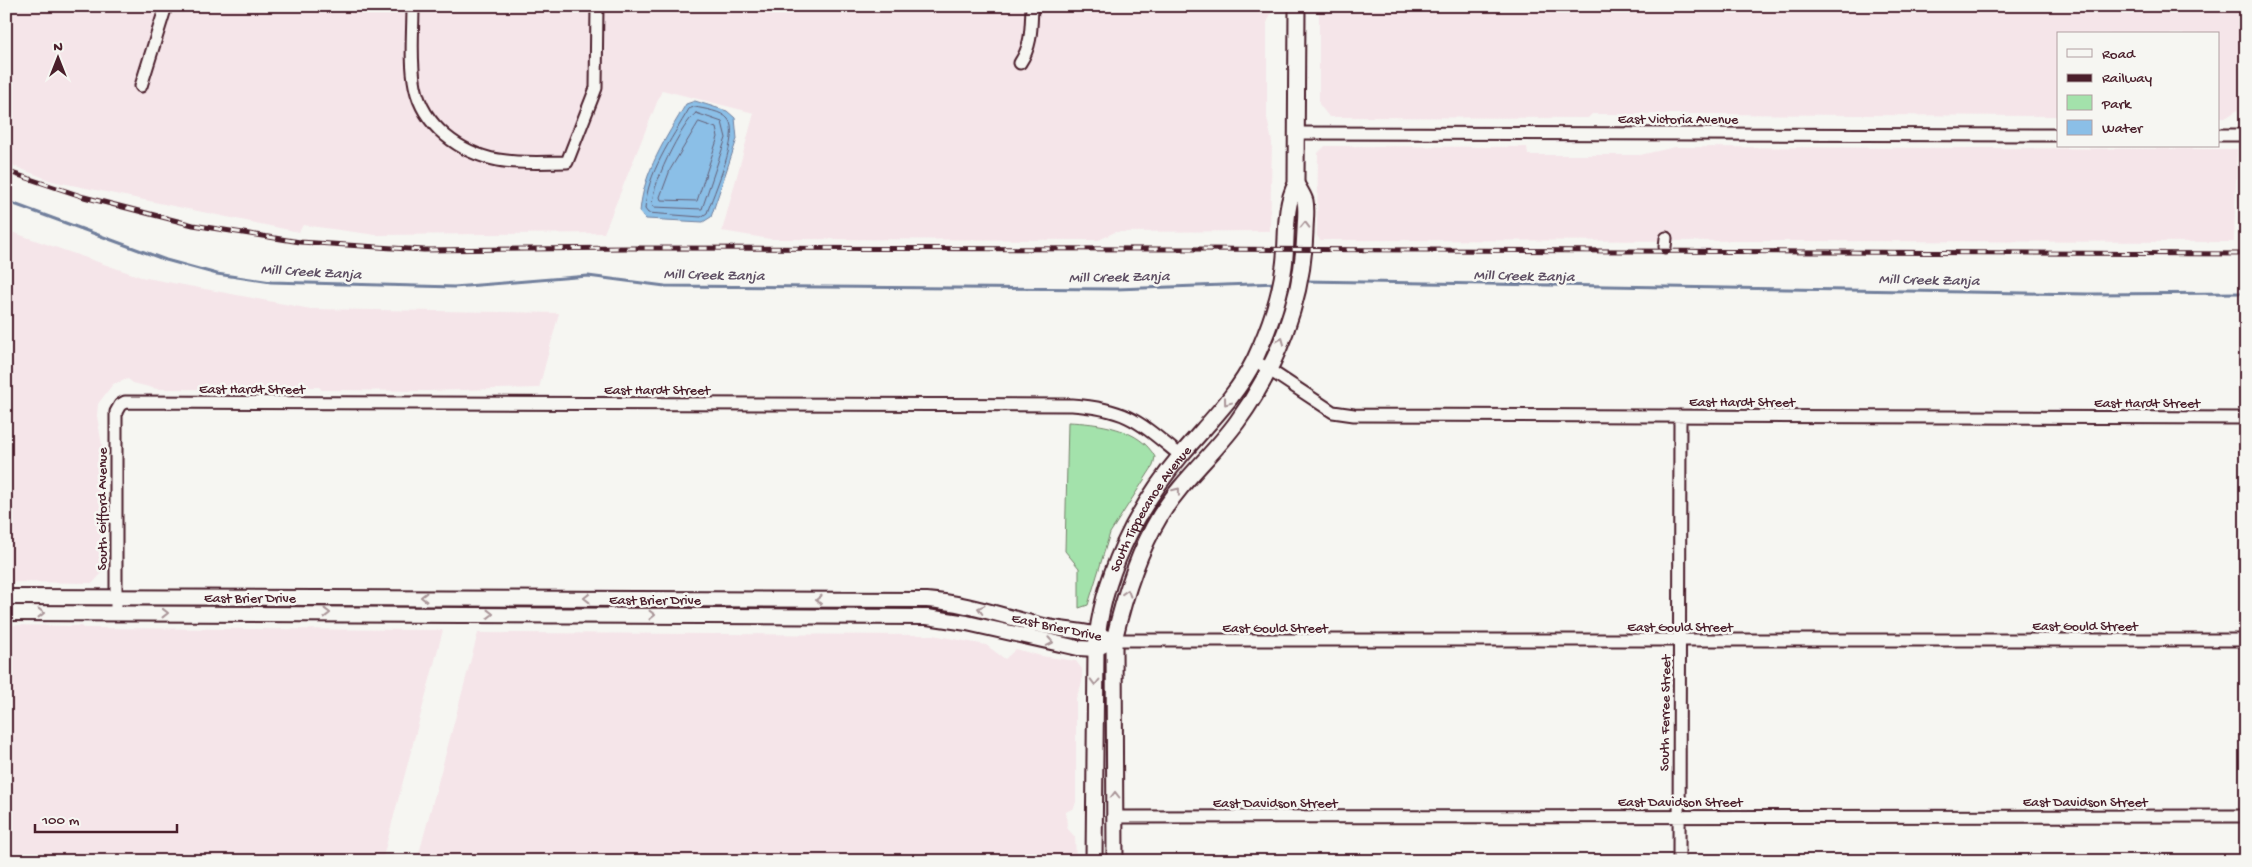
<svg xmlns="http://www.w3.org/2000/svg" width="2252" height="867" viewBox="0 0 2252 867" font-family="'Gochi Hand',sans-serif">
	<style>
		.built { fill: #f5e5e9 }
		.green { fill: #a3e2ab; stroke: #76806b }
		.water { fill: #8bbfe7; stroke: #717f9c }
		.lines { fill: none; stroke-linecap: round; stroke-linejoin: round }
		.shore { stroke: #645f76; stroke-width: 1 }
		.stream { stroke: #717f9c; stroke-width: 3 }
		.minor-casing { stroke: #4a1f2b; stroke-width: 15 }
		.tertiary-casing { stroke: #4a1f2b; stroke-width: 18 }
		.secondary-casing { stroke: #4a1f2b; stroke-width: 19 }
		.minor { stroke: #f6f6f2; stroke-width: 11 }
		.tertiary { stroke: #f6f6f2; stroke-width: 14 }
		.secondary { stroke: #f6f6f2; stroke-width: 15 }
		.rail-casing { stroke: #4a1f2b; stroke-width: 5 }
		.rail { stroke: #f6f6f2; stroke-width: 3; stroke-dasharray: 9; stroke-linecap: butt }
		.oneway { stroke: #a99598 }
		.labels { text-anchor: middle; stroke-width: 5; stroke-linejoin: round; paint-order: stroke }
		.street-label { font-size: 14px; fill: #4a1f2b; stroke: #f6f6f2 }
		.water-label { font-size: 15px; font-style: italic; fill: #5e4f63; stroke: #f6f6f2 }
	</style>
	<rect width="100%" height="100%" fill="#f6f6f2"/>
	<filter id="ink" filterUnits="userSpaceOnUse"><feTurbulence type="fractalNoise" baseFrequency=".02" numOctaves="2"/><feDisplacementMap in="SourceGraphic" scale="10" xChannelSelector="R" yChannelSelector="G"/><feConvolveMatrix kernelMatrix="1 2 1 2 8 2 1 2 1" color-interpolation-filters="sRGB"/></filter>
	<g filter="url(#ink)">
		<path class="built" d="M6 6H1274L1267 23V118L1272 142 1270 231 1115 232 1099 240 770 239 722 231 754 113 662 90 604 233 376 235 303 225 299 232 52 181 6 163Z
			M1319 6H2238L2239 109 2227 117H2218V34H2058V116L1694 114H1592L1588 118 1329 117 1319 104Z
			M1325 146 1527 147 1528 155H1640L1675 147 2237 149 2234 242 1320 240 1317 236 1318 153Z
			M6 230 141 277 311 309 559 313 539 388 428 391 322 390 319 387H305L303 390 157 389 133 383 128 379 113 384 98 404 97 416 102 445 101 574 93 583 6 582Z
			M6 625 81 626 83 628 443 630 382 861H6Z
			M478 633 933 635 986 645 1005 659 1016 649 1041 656 1076 661 1082 669V683L1076 698V802L1074 808 1066 812 1067 828 1075 837 1076 861H417Z"/>
		<path class="green" d="M1068 422C1097 423 1140 428 1155 457L1153 466 1110 533 1088 605 1079 608V568L1065 551Z"/>
		<path class="water" d="M695 101 727 111 735 118 737 139 711 217 703 222 646 219 640 212C643 172 666 138 686 104Z"/>
		<g class="lines">
			<path class="shore" d="M695 107C704 109 722 111 728 119 741 133 713 195 707 213L701 217 648 213 645 209C647 173 671 140 689 109Z
				M696 113 722 122 726 138 702 209 653 207C647 193 683 121 696 113Z
				M699 122 716 128 718 137 697 201 661 200 660 197 670 170Z"/>
			<path class="stream" d="M6 201 166 260 217 274 271 282 454 287 588 276 665 286 1116 289 1278 283
				M1304 281 2088 294 2246 293"/>
			<g class="minor-casing">
				<path id="minor" d="M413 6C413 32 410 61 415 86 423 126 460 153 498 160 521 164 544 162 567 162L596 88 597 6
					M1020 63C1032 45 1031 28 1032 6
					M141 86 166 6
					M1297 133 2058 135
					M2218 135H2246
					M1665 247 1666 238
					M1262 365 1333 412 1354 415 2246 418
					M116 613V412L120 405 125 402 1072 405C1128 409 1139 422 1181 456
					M1114 640H2246
					M1115 817 2246 816
					M1679 861 1680 416"/>
			</g>
			<g class="tertiary-casing">
				<path id="tertiary" d="M6 597 927 600C968 603 1004 617 1044 626 1065 631 1088 630 1108 638
					M6 613 927 617 967 623 1078 648 1096 649 1114 640"/>
			</g>
			<g class="secondary-casing">
				<g id="secondary">
					<path id="s1" d="M1094 861 1096 649C1101 578 1136 509 1181 455 1207 424 1237 396 1255 359 1269 329 1280 298 1284 266 1288 238 1283 209 1296 184L1297 6"/>
					<path d="M1115 861 1114 640C1124 597 1137 554 1160 516 1182 480 1213 455 1237 422 1277 367 1303 300 1305 231 1305 222 1307 210 1305 201 1303 195 1299 189 1296 184"/>
				</g>
			</g>
			<use href="#minor" class="minor"/>
			<use href="#tertiary" class="tertiary"/>
			<use href="#secondary" class="secondary"/>
			<g class="rail-casing">
				<path id="rail" d="M6 171 84 197 193 225 300 242 424 250 627 248 1195 249 2246 254"/>
			</g>
			<use href="#rail" class="rail"/>
		</g>
		<defs><path id="oneway-chevron" d="M-2-3.5L2.5 0L-2 3.5" fill="none" stroke-width="1.6" stroke-linecap="round" stroke-linejoin="round" transform="scale(1.25)"/></defs>
		<g class="oneway">
			<use href="#oneway-chevron" transform="translate(1305 225) rotate(-89)"/>
			<use href="#oneway-chevron" transform="translate(1281 341) rotate(-68)"/>
			<use href="#oneway-chevron" transform="translate(1227 402) rotate(127)"/>
			<use href="#oneway-chevron" transform="translate(1177 491) rotate(-52)"/>
			<use href="#oneway-chevron" transform="translate(1127 593) rotate(-73)"/>
			<use href="#oneway-chevron" transform="translate(424 597) rotate(-180)"/>
			<use href="#oneway-chevron" transform="translate(587 598) rotate(-180)"/>
			<use href="#oneway-chevron" transform="translate(819 600) rotate(-180)"/>
			<use href="#oneway-chevron" transform="translate(981 609) rotate(-165)"/>
			<use href="#oneway-chevron" transform="translate(41 613)"/>
			<use href="#oneway-chevron" transform="translate(165 613)"/>
			<use href="#oneway-chevron" transform="translate(327 613)"/>
			<use href="#oneway-chevron" transform="translate(490 614)"/>
			<use href="#oneway-chevron" transform="translate(652 615)"/>
			<use href="#oneway-chevron" transform="translate(1050 642) rotate(11)"/>
			<use href="#oneway-chevron" transform="translate(1095 682) rotate(91)"/>
			<use href="#oneway-chevron" transform="translate(1115 795) rotate(-90)"/>
		</g>
	</g>
	<g class="labels">
		<g class="street-label">
			<text x="1678" y="123">East Victoria Avenue</text>
			<text x="252" y="393">East Hardt Street</text>
			<text x="657" y="394">East Hardt Street</text>
			<text x="1742" y="406">East Hardt Street</text>
			<text x="2147" y="407">East Hardt Street</text>
			<text transform="translate(101 509) rotate(-90)" y="5">South Gifford Avenue</text>
			<text dy="5" stroke="none"><textPath href="#s1" startOffset="365">South Tippecanoe Avenue</textPath></text>
			<text x="250" y="602">East Brier Drive</text>
			<text x="655" y="604">East Brier Drive</text>
			<text x="2085" y="630">East Gould Street</text>
			<text transform="translate(1057 626) rotate(12)" y="5">East Brier Drive</text>
			<text x="1680" y="631">East Gould Street</text>
			<text x="1275" y="632">East Gould Street</text>
			<text transform="translate(1664 713) rotate(-89)" y="5">South Ferree Street</text>
			<text x="1680" y="806">East Davidson Street</text>
			<text x="2085" y="806">East Davidson Street</text>
			<text x="1275" y="807">East Davidson Street</text>
		</g>
		<g class="water-label">
			<text transform="translate(311 271) rotate(3)" y="5">Mill Creek Zanja</text>
			<text transform="translate(714 274) rotate(1)" y="5">Mill Creek Zanja</text>
			<text transform="translate(1524 275) rotate(1)" y="5">Mill Creek Zanja</text>
			<text transform="translate(1119 276) rotate(-1)" y="5">Mill Creek Zanja</text>
			<text transform="translate(1929 279) rotate(1)" y="5">Mill Creek Zanja</text>
		</g>
	</g>
	<rect width="2252" height="867" fill="none" stroke="#f6f6f2" stroke-width="25"/>
	<rect x="12" y="12" width="2227" height="842" fill="none" stroke="#4a1f2b" stroke-width="2" filter="url(#ink)"/>
	<rect x="2057" y="32" width="162" height="115" fill="#f6f6f2" stroke="#b1a0a2"/>
	<rect x="2067" y="49" width="25" height="8" fill="#f6f6f2" stroke="#b1a0a2"/>
	<text x="2102" y="58" font-size="15" fill="#4a1f2b">Road</text>
	<rect x="2067" y="74" width="25" height="8" fill="#4a1f2b" stroke="#b1a0a2"/>
	<text x="2102" y="82" font-size="15" fill="#4a1f2b">Railway</text>
	<rect x="2067" y="95" width="25" height="15" fill="#a3e2ab" stroke="#b1a0a2"/>
	<text x="2102" y="108" font-size="15" fill="#4a1f2b">Park</text>
	<rect x="2067" y="120" width="25" height="15" fill="#8bbfe7" stroke="#b1a0a2"/>
	<text x="2102" y="132" font-size="15" fill="#4a1f2b">Water</text>
	<g transform="translate(58 58)" stroke="#f6f6f2" stroke-width="4" paint-order="stroke">
	<path d="M0-4L9 19L0 12L-9 19Z" fill="#4a1f2b"/>
	<text y="-8" font-size="14" font-weight="bold" text-anchor="middle" fill="#4a1f2b">N</text>
	</g>
	<path d="M35 824v8h142v-8" fill="none" stroke="#4a1f2b" stroke-width="2.5"/>
	<text x="42" y="824" font-size="15" fill="#4a1f2b" stroke="#f6f6f2" stroke-width="4" paint-order="stroke">100 m</text>
</svg>
